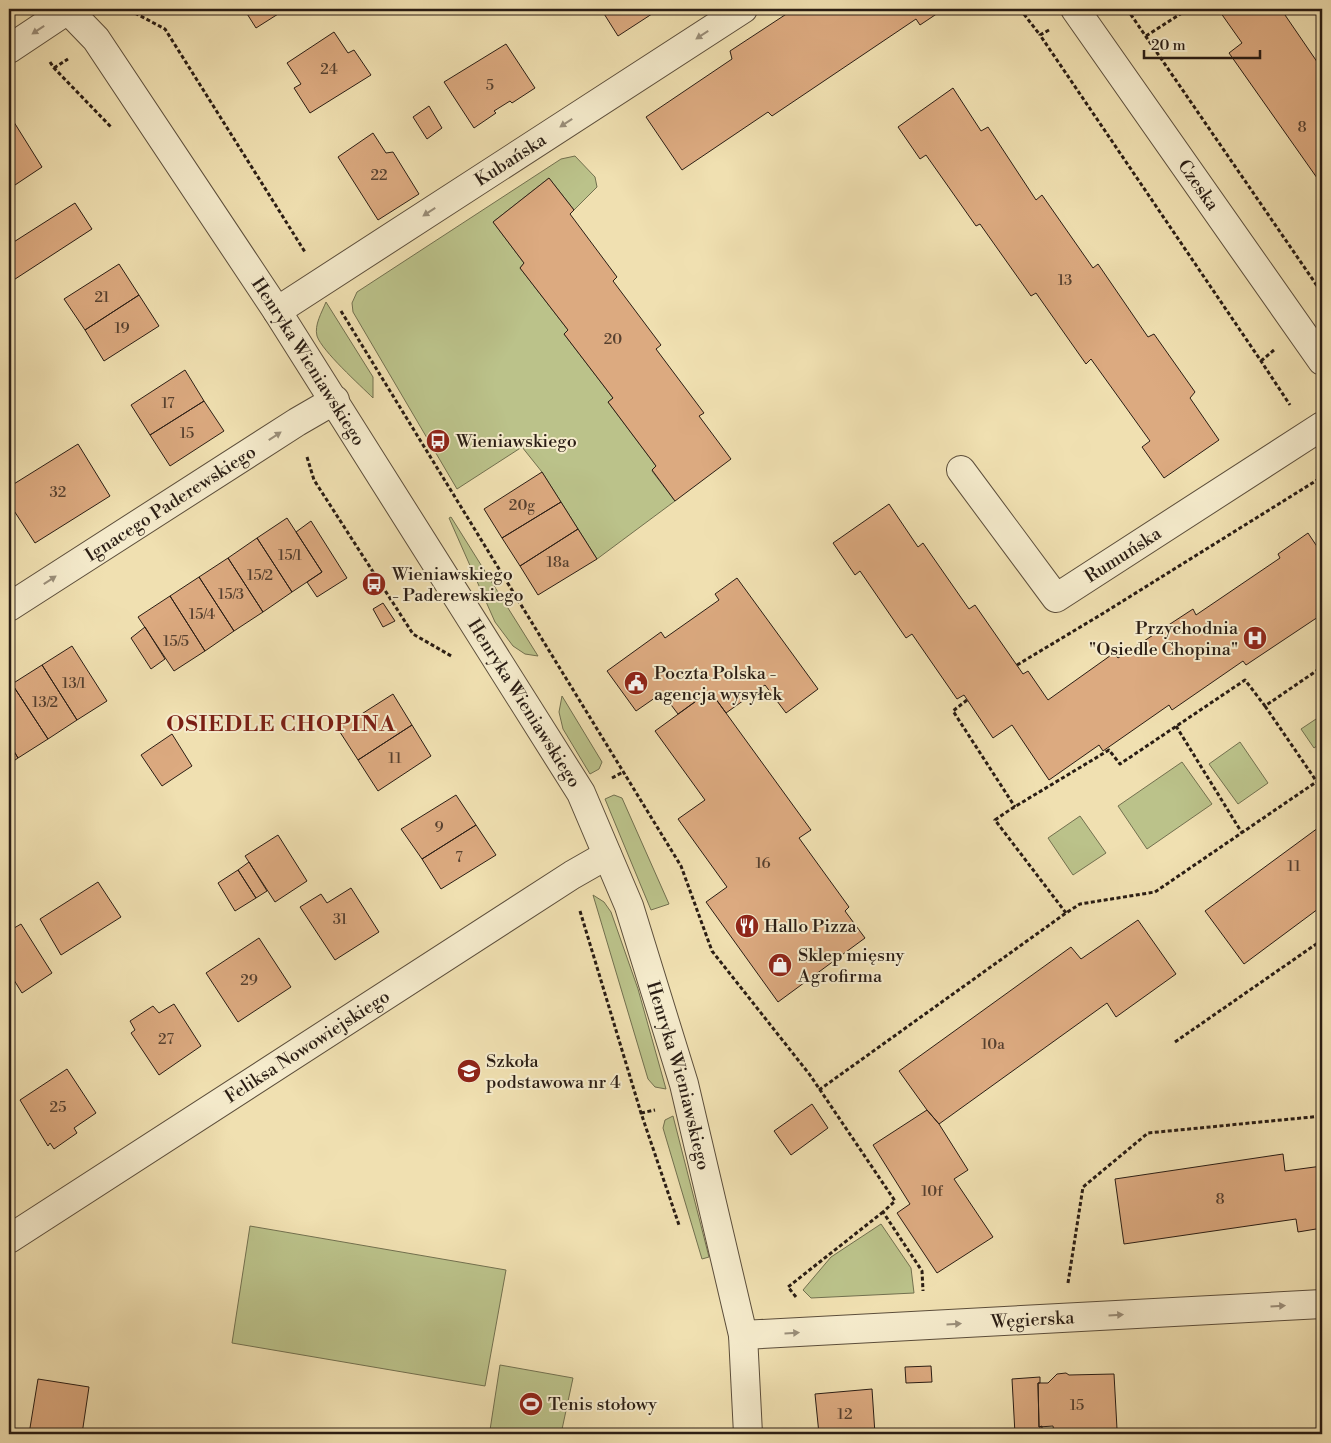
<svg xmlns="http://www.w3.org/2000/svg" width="1331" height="1443" viewBox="0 0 1331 1443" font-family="'Libre Bodoni',serif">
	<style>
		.green { fill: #bbc28a; stroke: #72704f }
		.building { fill: #dcaa80; stroke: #2a1d14 }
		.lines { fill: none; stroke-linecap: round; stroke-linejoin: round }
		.street-casing { stroke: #5c4e3b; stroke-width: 30 }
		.path { stroke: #2a1d14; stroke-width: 3; stroke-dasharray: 4 2.5; stroke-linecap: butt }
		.street { stroke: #f5ebcc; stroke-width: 28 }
		.oneway { fill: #9a8e79 }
		.labels { text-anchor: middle; stroke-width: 4; stroke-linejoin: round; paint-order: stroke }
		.number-label { font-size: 15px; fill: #56402f }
		.street-label { font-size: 18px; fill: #2a1d14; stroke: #f5ebcc }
		.poi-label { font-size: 18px; fill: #2a1d14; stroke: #f5ebcc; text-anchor: start }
		.district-label { font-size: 22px; font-weight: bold; letter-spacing: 1px; fill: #7a1f14; stroke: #f5ebcc }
	</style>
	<rect width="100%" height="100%" fill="#f0e0b1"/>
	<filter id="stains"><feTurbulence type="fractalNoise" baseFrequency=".004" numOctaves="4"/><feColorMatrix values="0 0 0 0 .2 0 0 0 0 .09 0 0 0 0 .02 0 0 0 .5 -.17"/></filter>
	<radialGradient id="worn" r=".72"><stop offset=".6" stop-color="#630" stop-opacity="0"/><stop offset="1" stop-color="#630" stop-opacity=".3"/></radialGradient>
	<path class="green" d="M575 156 595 177 597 187 574 210 549 178 493 222 524 263 520 268 568 330 564 334 613 398 608 402 656 466 652 471 675 501 597 559 542 472 522 447 457 489 353 312 352 303 357 292 561 159Z
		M326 302 373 377V398C360 385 322 351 317 336 314 325 322 312 326 302Z
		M451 517 538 656 525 654 513 646 495 622 449 518Z
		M562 696 602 762 599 769 590 774 563 729 559 712Z
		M1322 715V742L1314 748 1301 729Z
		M1240 742 1268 783 1238 804 1209 764Z
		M1182 762 1212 804 1147 849 1118 806Z
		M614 795 622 798 669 904 651 910 605 799Z
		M1080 816 1106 853 1073 875 1048 838Z
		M593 895 604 902 611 912 638 989 666 1089 655 1087 648 1079Z
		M673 1116 709 1257 702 1259 663 1128 665 1120Z
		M881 1224 911 1268 914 1293 811 1298 803 1290 831 1257Z
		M250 1226 506 1270 485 1386 232 1343Z
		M500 1365 573 1378 561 1434H512L490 1430Z"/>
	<path class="building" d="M244 9H286L256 28Z
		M601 9H657L658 10 618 36Z
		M794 9H944L920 25 916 19 772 116 768 112 682 170 646 117 732 59 730 51Z
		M1218 9H1292L1285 15 1322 69V185L1229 53 1242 43Z
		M334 32 348 53 354 50 371 75 310 113 294 88 301 84 287 63Z
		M506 44 535 88 512 103 510 101 494 111 496 113 474 128 444 82Z
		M953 88 981 131 988 127 1036 200 1042 195 1093 268 1098 264 1148 337 1154 334 1195 392 1190 398 1219 440 1164 478 1142 447 1150 441 1091 359 1086 364 1036 293 1031 296 980 224 976 226 926 155 920 159 898 127Z
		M429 106 442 128 427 139 413 117Z
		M12 119 42 167 9 189V121Z
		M373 133 386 153 393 152 419 194 378 220 338 157Z
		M549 178 574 210 570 214 617 277 613 281 661 345 656 349 704 413 699 416 731 459 675 501 652 470 656 466 608 402 613 398 564 334 568 330 520 268 524 263 493 222Z
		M75 203 92 229 9 283V245Z
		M119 264 139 295 85 330 64 299Z
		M139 295 159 326 104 361 85 330Z
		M185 370 204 401 150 435 131 405Z
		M204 401 224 431 170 466 150 435Z
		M78 444 110 496 35 543 9 503V487Z
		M542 472 561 502 502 538 484 509Z
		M561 502 578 529 520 566 502 538Z
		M889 504 918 547 923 543 969 609 975 605 1023 674 1028 671 1048 700 1114 653 1118 658 1193 609 1196 615 1280 558 1278 554 1308 533 1322 554V606L1317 611 1321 615 1246 665 1243 661 1172 710 1169 705 1103 751 1099 745 1049 780 1012 725 993 738 964 695 957 699 912 634 906 638 860 571 855 575 833 543Z
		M287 518 322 572 292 592 257 538Z
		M311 521 347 578 317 597 307 582 322 572 296 532Z
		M578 529 597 559 538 595 520 566Z
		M257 538 292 592 263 612 228 558Z
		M228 558 263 612 234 631 199 577Z
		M199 577 234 631 205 651 170 596Z
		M737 578 818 689 786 713 765 685 726 713 710 691 678 714 662 693 636 711 607 671 661 632 665 638 719 600 715 594Z
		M170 596 205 651 174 671 138 617Z
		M383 603 395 621 383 627 373 609Z
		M145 627 165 659 151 669 131 638Z
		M72 646 107 701 77 720 42 665Z
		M42 665 77 720 48 739 12 684Z
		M12 684 48 739 18 758 9 743V686Z
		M710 691 811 830 799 838 849 907 845 911 865 938 778 1002 706 902 727 887 678 819 705 800 655 731Z
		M393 694 412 725 358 760 338 729Z
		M412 725 431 756 378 791 358 760Z
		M172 734 192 766 162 786 141 755Z
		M9 743 18 758 9 764Z
		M456 795 476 825 422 859 401 829Z
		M476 825 496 855 441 889 422 859Z
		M1322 825V906L1244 964 1205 911Z
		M278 835 307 881 275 902 245 856Z
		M249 862 267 891 256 898 238 870Z
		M238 870 256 898 235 911 218 883Z
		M98 882 121 917 61 955 40 919Z
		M351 888 379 932 335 960 300 907 321 894 327 903Z
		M1138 920 1176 974 1116 1017 1107 1003 939 1124 927 1110 899 1071 1071 947 1081 959Z
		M21 924 52 973 22 993 9 972V931Z
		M259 938 291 987 238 1022 206 973Z
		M174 1004 201 1046 159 1075 131 1033 135 1030 130 1021 153 1006 159 1013Z
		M67 1069 96 1113 74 1128 77 1133 54 1149 50 1143 48 1146 20 1100Z
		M812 1104 828 1128 791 1155 774 1131Z
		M927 1110 939 1124 968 1170 954 1179 993 1237 937 1273 897 1213 910 1204 873 1145Z
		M1283 1154 1285 1171 1322 1166V1228L1298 1232 1296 1219 1124 1244 1115 1179Z
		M931 1366 932 1382 906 1383 905 1367Z
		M1066 1373 1069 1375 1114 1374 1117 1429 1054 1432 1053 1426 1039 1427 1038 1383H1048L1057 1374Z
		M1040 1377V1383H1038L1039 1427 1042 1426V1433L1015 1434 1012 1379Z
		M38 1379 89 1387 82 1434H29Z
		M872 1389 875 1434H819L815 1394Z"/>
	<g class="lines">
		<g class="street-casing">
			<g id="street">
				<path id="s1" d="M67 9 96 39 277 311 581 793 629 906 684 1084 743 1335 748 1434"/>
				<path id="s2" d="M1075 9 1322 361"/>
				<path d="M9 49 69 9"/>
				<path id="s3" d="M277 311 743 9"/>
				<path id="s4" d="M961 470 1056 598 1322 426"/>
				<path id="s5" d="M9 607 297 422 335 400"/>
				<path id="s6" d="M9 1239 572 875 607 855"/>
				<path id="s7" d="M743 1335 1322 1304"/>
			</g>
		</g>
		<path class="path" d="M130 9 133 12 165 29 305 252
			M1020 9 1040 35
			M1127 9 1322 293
			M1049 30 1040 35 1261 361 1290 405
			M1146 36 1185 11 1184 9
			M50 62 54 68 111 127
			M54 68 68 59
			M341 311 681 866 712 951 810 1075 895 1201 883 1212 922 1271 923 1291
			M1261 361 1274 350
			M307 457 314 480 413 634 453 657
			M1017 665 1102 614 1322 477
			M967 700 953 711 1015 807
			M1265 706 1317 782
			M1176 726 1242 833
			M612 778 623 772
			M580 911 641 1113 679 1225
			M1066 913 995 820 1011 809 1109 750 1120 764 1245 680 1265 706 1322 667
			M1175 1042 1322 940
			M819 1090 1066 913 1080 904 1155 892 1322 778
			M641 1113 655 1110
			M1068 1283 1083 1187 1148 1133 1322 1116
			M796 1297 788 1287 883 1212"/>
		<use href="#street" class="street"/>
	</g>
	<defs><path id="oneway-solid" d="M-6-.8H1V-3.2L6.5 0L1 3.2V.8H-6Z" transform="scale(1.25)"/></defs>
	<g class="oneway">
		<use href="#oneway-solid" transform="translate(38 30) rotate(146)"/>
		<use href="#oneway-solid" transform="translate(702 35) rotate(147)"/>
		<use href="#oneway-solid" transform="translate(566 123) rotate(147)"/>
		<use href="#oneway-solid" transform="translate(429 212) rotate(147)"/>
		<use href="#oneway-solid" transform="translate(275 436) rotate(-33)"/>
		<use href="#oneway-solid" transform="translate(50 580) rotate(-33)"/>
		<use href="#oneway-solid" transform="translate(1278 1306) rotate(-3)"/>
		<use href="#oneway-solid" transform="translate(1116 1315) rotate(-3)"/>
		<use href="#oneway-solid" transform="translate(954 1324) rotate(-3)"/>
		<use href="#oneway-solid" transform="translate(792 1333) rotate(-3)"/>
	</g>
	<defs>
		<g id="bus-disc" transform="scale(1.25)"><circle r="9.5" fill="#8f2418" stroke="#f5ebcc"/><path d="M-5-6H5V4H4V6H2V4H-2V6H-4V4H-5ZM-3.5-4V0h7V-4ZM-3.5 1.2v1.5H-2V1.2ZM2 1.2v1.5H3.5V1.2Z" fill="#fff"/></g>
		<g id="hospital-disc" transform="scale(1.25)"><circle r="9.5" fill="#8f2418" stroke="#f5ebcc"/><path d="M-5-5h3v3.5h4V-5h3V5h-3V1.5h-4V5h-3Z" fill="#fff"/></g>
		<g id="civic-disc" transform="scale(1.25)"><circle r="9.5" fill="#8f2418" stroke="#f5ebcc"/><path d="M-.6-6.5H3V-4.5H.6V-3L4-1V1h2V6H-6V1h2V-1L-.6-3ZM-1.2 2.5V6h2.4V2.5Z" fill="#fff"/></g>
		<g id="restaurant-disc" transform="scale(1.25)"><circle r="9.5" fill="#8f2418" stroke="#f5ebcc"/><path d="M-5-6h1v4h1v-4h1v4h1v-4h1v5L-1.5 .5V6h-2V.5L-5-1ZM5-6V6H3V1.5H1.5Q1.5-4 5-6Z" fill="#fff"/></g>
		<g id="shop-disc" transform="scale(1.25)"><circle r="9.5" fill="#8f2418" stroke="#f5ebcc"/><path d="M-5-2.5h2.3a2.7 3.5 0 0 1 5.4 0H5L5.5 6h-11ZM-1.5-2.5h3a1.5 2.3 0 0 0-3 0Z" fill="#fff"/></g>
		<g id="school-disc" transform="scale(1.25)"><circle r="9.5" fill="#8f2418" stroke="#f5ebcc"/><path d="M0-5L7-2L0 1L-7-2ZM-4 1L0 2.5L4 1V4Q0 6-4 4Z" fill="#fff"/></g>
		<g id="stadium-disc" transform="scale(1.25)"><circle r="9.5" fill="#8f2418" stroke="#f5ebcc"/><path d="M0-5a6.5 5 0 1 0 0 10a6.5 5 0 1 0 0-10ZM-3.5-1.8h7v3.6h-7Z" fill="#fff"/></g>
	</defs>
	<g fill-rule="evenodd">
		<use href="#bus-disc" x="438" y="441"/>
		<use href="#bus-disc" x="374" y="584"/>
		<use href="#hospital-disc" x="1255" y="638"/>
		<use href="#civic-disc" x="636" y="683"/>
		<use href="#restaurant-disc" x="747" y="926"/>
		<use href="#shop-disc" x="780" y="965"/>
		<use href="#school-disc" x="469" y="1071"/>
		<use href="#stadium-disc" x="531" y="1404"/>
	</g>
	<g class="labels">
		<g class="number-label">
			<text x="329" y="74">24</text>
			<text x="490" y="90">5</text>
			<text x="1302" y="132">8</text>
			<text x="379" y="180">22</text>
			<text x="1065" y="285">13</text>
			<text x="102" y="302">21</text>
			<text x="122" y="333">19</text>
			<text x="613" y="344">20</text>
			<text x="168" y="408">17</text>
			<text x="187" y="438">15</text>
			<text x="58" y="497">32</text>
			<text x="522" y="510">20g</text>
			<text x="290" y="560">15/1</text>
			<text x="558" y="567">18a</text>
			<text x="260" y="580">15/2</text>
			<text x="231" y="599">15/3</text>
			<text x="202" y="619">15/4</text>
			<text x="176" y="646">15/5</text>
			<text x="74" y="688">13/1</text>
			<text x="45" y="707">13/2</text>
			<text x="395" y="763">11</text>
			<text x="439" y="832">9</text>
			<text x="459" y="862">7</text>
			<text x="763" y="868">16</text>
			<text x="1294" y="871">11</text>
			<text x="340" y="924">31</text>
			<text x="249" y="985">29</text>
			<text x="166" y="1044">27</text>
			<text x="993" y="1049">10a</text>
			<text x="58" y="1112">25</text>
			<text x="932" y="1196">10f</text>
			<text x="1220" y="1204">8</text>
			<text x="1077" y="1410">15</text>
			<text x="845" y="1419">12</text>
		</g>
		<g class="street-label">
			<text dy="6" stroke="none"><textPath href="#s3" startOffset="278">Kubańska</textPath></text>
			<text dy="6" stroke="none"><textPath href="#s2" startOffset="215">Czeska</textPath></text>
			<text dy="6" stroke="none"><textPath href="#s1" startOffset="428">Henryka Wieniawskiego</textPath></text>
			<text dy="6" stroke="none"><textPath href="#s5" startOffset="192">Ignacego Paderewskiego</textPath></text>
			<text dy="6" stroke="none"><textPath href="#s4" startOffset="239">Rumuńska</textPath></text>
			<text dy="6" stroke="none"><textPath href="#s1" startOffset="832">Henryka Wieniawskiego</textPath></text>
			<text dy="6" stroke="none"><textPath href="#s6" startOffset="355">Feliksa Nowowiejskiego</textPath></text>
			<text dy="6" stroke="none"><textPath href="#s1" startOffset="1238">Henryka Wieniawskiego</textPath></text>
			<text dy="6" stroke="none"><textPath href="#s7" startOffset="290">Węgierska</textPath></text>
		</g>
		<g class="poi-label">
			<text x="456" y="447">Wieniawskiego</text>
			<text x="392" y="580">Wieniawskiego<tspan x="392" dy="21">- Paderewskiego</tspan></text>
			<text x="1238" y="634" text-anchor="end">Przychodnia<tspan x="1238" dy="21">"Osiedle Chopina"</tspan></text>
			<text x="654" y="679">Poczta Polska -<tspan x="654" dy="21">agencja wysyłek</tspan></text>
			<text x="764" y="932">Hallo Pizza</text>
			<text x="798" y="961">Sklep mięsny<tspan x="798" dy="21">Agrofirma</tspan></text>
			<text x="486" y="1067">Szkoła<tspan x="486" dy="21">podstawowa nr 4</tspan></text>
			<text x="548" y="1410">Tenis stołowy</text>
		</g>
		<g class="district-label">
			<text x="281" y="731">OSIEDLE CHOPINA</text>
		</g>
	</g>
	<rect width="1331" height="1443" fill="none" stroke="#f0e0b1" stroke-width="30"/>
	<rect x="10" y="10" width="1311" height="1423" fill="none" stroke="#2a1d14" stroke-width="2.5"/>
	<rect x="15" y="15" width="1301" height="1413" fill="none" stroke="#2a1d14"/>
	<path d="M1144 50v8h116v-8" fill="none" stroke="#2a1d14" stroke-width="2.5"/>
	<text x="1151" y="50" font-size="15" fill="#2a1d14" stroke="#f5ebcc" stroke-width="4" paint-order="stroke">20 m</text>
	<rect width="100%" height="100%" filter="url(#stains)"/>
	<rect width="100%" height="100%" fill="url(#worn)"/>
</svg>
